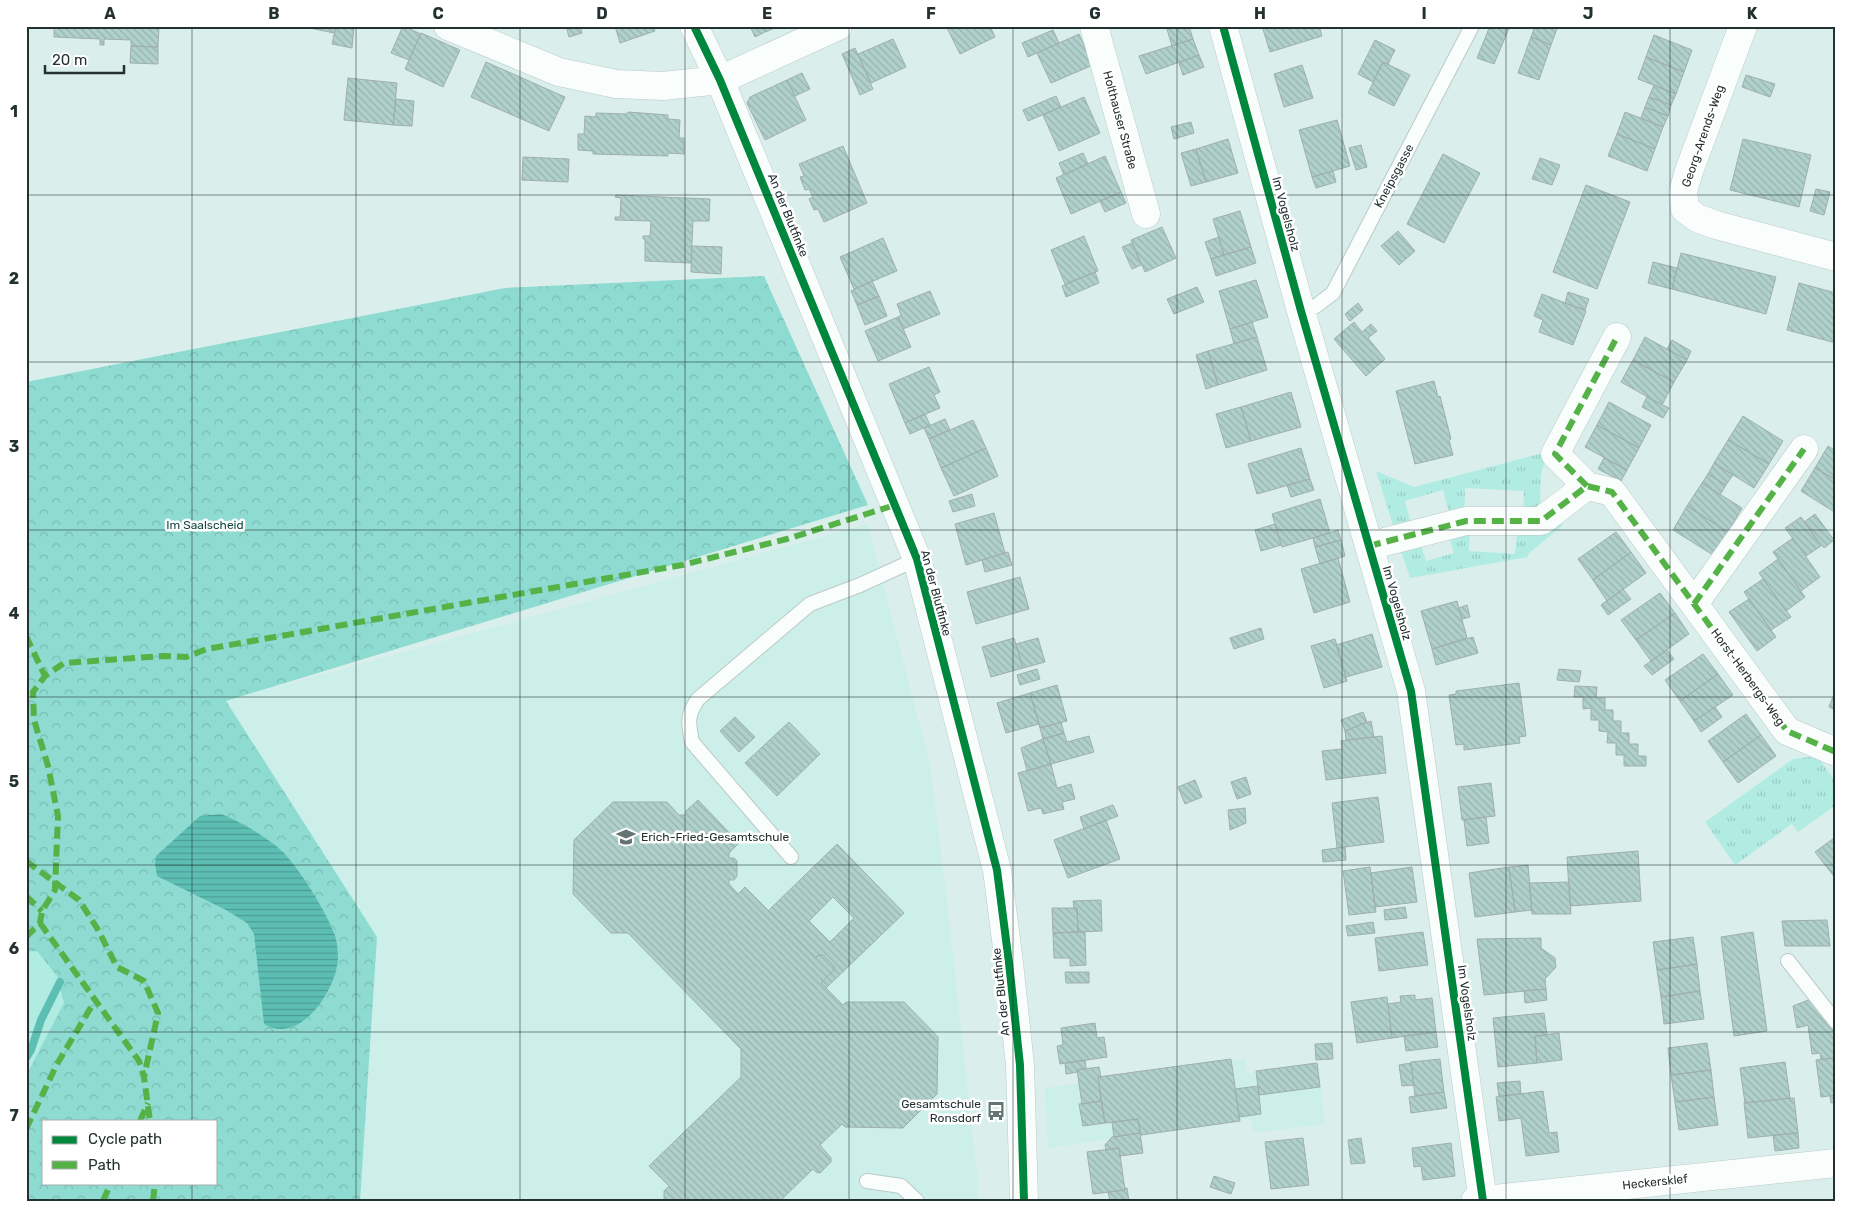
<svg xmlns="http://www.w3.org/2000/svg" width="1862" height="1227" viewBox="0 0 1862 1227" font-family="Rubik,sans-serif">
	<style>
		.built { fill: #ccf0e9 }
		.grass { fill: url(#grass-tufts) }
		.forest { fill: url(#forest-crowns); fill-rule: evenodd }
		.park { fill: #b1ece3 }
		.water { fill: url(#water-rules) }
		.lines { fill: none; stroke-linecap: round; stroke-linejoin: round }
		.stream { stroke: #5dbfb4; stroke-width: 8 }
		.building { fill: url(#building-back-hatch); stroke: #9fafac; fill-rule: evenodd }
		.service-casing { stroke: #bacac7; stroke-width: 16 }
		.minor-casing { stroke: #bacac7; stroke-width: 29 }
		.service { stroke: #f9fdfc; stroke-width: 14 }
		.minor { stroke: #f9fdfc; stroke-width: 28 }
		.quiet { stroke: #55b246; stroke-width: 6; stroke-dasharray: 12 6; stroke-linecap: butt }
		.cycleway-casing { stroke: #fff; stroke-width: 11 }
		.cycleway { stroke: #00873e; stroke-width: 8 }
		.grid { fill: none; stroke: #233230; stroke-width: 1; stroke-opacity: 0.55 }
		.labels { text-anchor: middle; stroke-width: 5; stroke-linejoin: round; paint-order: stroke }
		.street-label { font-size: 12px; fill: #233230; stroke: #fff }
		.park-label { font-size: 12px; fill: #124841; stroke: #fff }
		.poi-label { font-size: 12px; fill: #233230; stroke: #fff; text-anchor: start }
		.neatline { fill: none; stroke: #233230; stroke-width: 2 }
		.grid-label { font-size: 16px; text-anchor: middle; font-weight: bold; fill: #233230 }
	</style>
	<defs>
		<pattern id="grass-tufts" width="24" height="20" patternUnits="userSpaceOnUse" patternTransform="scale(1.25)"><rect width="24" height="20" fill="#b1ece3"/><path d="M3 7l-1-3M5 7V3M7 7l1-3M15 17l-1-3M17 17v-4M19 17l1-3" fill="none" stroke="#98cbc3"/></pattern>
		<pattern id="forest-crowns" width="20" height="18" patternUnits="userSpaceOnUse" patternTransform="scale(1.25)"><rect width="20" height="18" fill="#8edbd1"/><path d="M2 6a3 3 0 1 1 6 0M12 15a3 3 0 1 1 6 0" fill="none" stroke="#7abcb4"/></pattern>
		<pattern id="water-rules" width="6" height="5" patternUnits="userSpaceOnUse" patternTransform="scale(1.25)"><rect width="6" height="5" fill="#5dbfb4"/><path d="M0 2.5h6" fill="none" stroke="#4c9c93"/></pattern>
		<pattern id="building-back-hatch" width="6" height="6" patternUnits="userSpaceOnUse" patternTransform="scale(1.25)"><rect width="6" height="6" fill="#b0d0cb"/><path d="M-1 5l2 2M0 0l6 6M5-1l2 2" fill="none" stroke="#97b3af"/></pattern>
	</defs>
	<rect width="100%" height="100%" fill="#daefeb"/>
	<path class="built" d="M868 524 930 765 948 910 977 1173V1201H360L376 937 226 701Z
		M1245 1059 1247 1073 1318 1063 1325 1124 1253 1133 1251 1118 1048 1148 1045 1088Z"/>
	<path class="grass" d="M1543 453 1547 456 1541 473 1540 506 1523 519 1524 491 1465 488 1464 518 1451 521 1443 490 1405 501 1413 531 1396 535 1376 471 1414 487Z
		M1551 516 1563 525 1528 554V557L1410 578 1398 541 1418 536 1426 561 1454 553 1445 524 1470 523 1469 551 1515 554 1518 523Z
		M1817 756 1836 782V805L1798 832 1792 824 1735 865 1705 822 1793 759Z"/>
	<path class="forest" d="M764 276 868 505 226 701 377 937 360 1201H26V382L505 288ZM44 1121H216V1183H44Z"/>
	<path class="park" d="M37 951 57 976 64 1003 26 1076V952Z"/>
	<path class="water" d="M221 814C239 821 269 838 283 852 301 871 324 908 334 933 337 939 338 952 338 959 336 990 300 1046 264 1024L254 934 247 923 226 910 157 876 155 864 156 856 200 816Z"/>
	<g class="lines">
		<path class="stream" d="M26 1058 31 1050 41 1020 60 982"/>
	</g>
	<path class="building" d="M54 26H159L158 47 131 46V40L104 39V45H100V39L54 37Z
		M300 26H336L334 33Z
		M336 26H354L352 48 332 44Z
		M403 26 421 34 409 60 391 53Z
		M566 26H580L582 33 569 37Z
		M615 26H653L655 31 620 43Z
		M750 26H762L765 32 755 37Z
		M762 26H775L776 27 766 32Z
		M946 26H990L995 37 960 54Z
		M1166 26H1189L1193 39 1172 46Z
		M1262 26H1319L1322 36 1270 52Z
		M1490 26H1510L1494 64 1477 58Z
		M1535 26H1558L1551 45 1531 37Z
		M1053 30 1059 43 1028 57 1022 43Z
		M421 33 460 50 443 87 405 69Z
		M1079 34 1093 65 1051 83 1037 53Z
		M1654 35 1692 50 1684 72 1646 57Z
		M1531 37 1551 45 1539 80 1518 73Z
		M893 39 906 67 871 83 858 54Z
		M1193 39 1199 55 1146 74 1139 56Z
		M1375 40 1395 50 1388 64 1383 62 1373 82 1358 74Z
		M131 46 158 47V64L130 63Z
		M855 48 873 89 860 95 842 54Z
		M1199 55 1204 67 1183 75 1179 63Z
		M1646 57 1684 72 1676 94 1638 79Z
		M486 62 565 97 549 131 471 97Z
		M1383 62 1410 75 1394 106 1368 93Z
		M1302 65 1313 98 1284 107 1274 74Z
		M802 73 810 89 795 96 787 80Z
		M1746 75 1775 84 1770 97 1742 87Z
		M348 78 397 83 393 125 344 120Z
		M787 80 806 120 765 140 747 103 750 97Z
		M1654 85 1676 94 1671 105 1649 97Z
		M1056 96 1061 107 1028 121 1023 110Z
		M1084 97 1100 133 1059 151 1043 115Z
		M1649 97 1671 105 1668 116 1645 107Z
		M396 99 414 101 412 126 393 125Z
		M1645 107 1668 116 1663 127 1641 118Z
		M628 112 668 115V119L680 120 679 138H684V154L668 153V156L593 154V151L578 150V134H584L585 116 596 117V113L627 114Z
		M1625 112 1663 127 1655 149 1617 134Z
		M1337 120 1350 166 1312 177 1299 130Z
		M1191 122 1194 133 1174 139 1171 127Z
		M1617 134 1655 149 1647 171 1608 156Z
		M1228 139 1238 173 1206 182 1196 149Z
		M1743 139 1811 155 1799 207 1730 190Z
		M1361 145 1367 167 1356 170 1349 148Z
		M843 146 867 203 824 222 818 209 814 210 809 199 813 197 809 189 805 190 800 177 804 176 799 164Z
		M1196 149 1206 182 1191 186 1181 153Z
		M1083 153 1088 164 1064 175 1059 163Z
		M1443 154 1480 173 1444 243 1407 224Z
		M1105 156 1121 192 1071 214 1056 178Z
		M523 157 569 159 568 182 522 180Z
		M1540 158 1560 165 1552 185 1532 179Z
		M1333 171 1336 182 1316 188 1312 177Z
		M1586 185 1630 202 1597 289 1553 272Z
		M1816 189 1830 192 1824 215 1810 211Z
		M1121 192 1126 203 1105 212 1100 201Z
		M616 195 710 199 709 221H693L691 263 645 261V239H643V236H650L651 221 615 220V217H620L621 198 615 197Z
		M1240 211 1251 247 1224 255 1213 219Z
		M1162 227 1176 258 1145 272 1131 240Z
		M1398 231 1415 251 1399 265 1381 246Z
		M1084 236 1098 271 1065 284 1051 250Z
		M1219 237 1224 255 1211 259 1205 242Z
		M883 238 897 271 854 289 840 257Z
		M1132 243 1141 265 1132 269 1122 247Z
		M692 246 722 247 721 274 691 272Z
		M1251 247 1256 263 1216 276 1211 259Z
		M1681 253 1776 277 1766 314 1672 289Z
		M1653 262 1677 268 1672 289 1648 283Z
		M1095 272 1099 283 1066 297 1062 286Z
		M1256 280 1268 317 1230 329 1219 291Z
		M872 281 879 296 857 305 851 291Z
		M1799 283 1836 293V343L1787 330Z
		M1197 287 1204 302 1174 314 1167 299Z
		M930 291 940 314 903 329 898 317 901 315 897 304Z
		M1568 292 1589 299 1585 310 1565 303Z
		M1542 294 1586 311 1573 345 1539 332 1543 320 1534 316Z
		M879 296 887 316 865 325 857 305Z
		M1358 303 1363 310 1350 321 1345 314Z
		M898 317 911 347 878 361 865 331Z
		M1252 322 1257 337 1234 344 1230 329Z
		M1354 322 1362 332 1371 324 1377 331 1368 338 1385 359 1366 376 1334 339Z
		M1257 337 1267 370 1218 385 1208 351Z
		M1645 337 1687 360 1674 382 1633 360Z
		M1672 340 1691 351 1687 360 1667 349Z
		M1208 351 1218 385 1206 389 1196 355Z
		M1633 360 1674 382 1662 405 1621 382Z
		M929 367 940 392 934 395 940 408 905 423 889 384Z
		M1434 381 1438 397 1440 396 1451 439 1449 440 1453 455 1415 464 1396 391Z
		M1291 392 1301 427 1251 441 1241 407Z
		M1647 397 1669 408 1663 418 1642 407Z
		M1609 402 1651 425 1639 448 1597 425Z
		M1241 407 1251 441 1226 448 1216 414Z
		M925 414 930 425 910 434 905 423Z
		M1743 416 1783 441 1769 464 1728 440Z
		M945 419 950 430 929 439 924 428Z
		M973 420 986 448 941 468 929 439Z
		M1597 425 1639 448 1627 470 1585 447Z
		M1728 440 1769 464 1754 488 1714 463Z
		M1828 446 1836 451V480L1815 468Z
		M986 448 998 476 954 496 941 468Z
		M1301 448 1310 479 1257 494 1248 464Z
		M1604 458 1627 470 1621 481 1598 469Z
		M1714 463 1733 475 1726 485 1708 474Z
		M1815 468 1836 480V513L1801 491Z
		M1708 474 1726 485 1720 495 1702 483Z
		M1310 479 1314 490 1291 497 1287 485Z
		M1702 483 1742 508 1728 532 1687 506Z
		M972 494 975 506 953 512 949 501Z
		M1320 499 1330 533 1282 547 1272 514Z
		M1687 506 1728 532 1713 555 1673 530Z
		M994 513 1005 553 966 565 955 524Z
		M1815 514 1834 540 1824 548 1804 522Z
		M1801 517 1821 546 1806 556 1785 528Z
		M1275 524 1281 545 1261 551 1255 530Z
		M1338 530 1341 540 1315 547 1313 538Z
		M1616 532 1631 552 1593 580 1578 559Z
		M1793 538 1820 577 1801 591 1773 552Z
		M1341 540 1345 556 1320 564 1315 547Z
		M1008 552 1012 565 985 572 982 560Z
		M1631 552 1646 573 1607 601 1593 580Z
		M1338 558 1350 602 1314 613 1301 569Z
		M1778 559 1805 597 1786 611 1759 573Z
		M1020 577 1029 609 976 624 967 592Z
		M1763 579 1791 617 1771 630 1744 592Z
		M1623 589 1631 599 1608 615 1601 605Z
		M1660 593 1675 613 1636 640 1621 620Z
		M1749 599 1776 637 1757 651 1729 612Z
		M1457 601 1467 638 1432 649 1421 611Z
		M1467 605 1470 617 1462 619 1459 608Z
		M1675 613 1689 634 1651 661 1636 640Z
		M1261 628 1264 639 1234 649 1230 638Z
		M1372 634 1382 667 1346 677 1336 645Z
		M1473 637 1478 653 1436 665 1432 649Z
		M1014 638 1023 668 991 677 982 647Z
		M1038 638 1045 662 1023 668 1016 644Z
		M1335 639 1347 681 1324 688 1311 646Z
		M1667 650 1674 659 1652 675 1644 666Z
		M1703 654 1718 674 1680 701 1665 680Z
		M1037 669 1040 679 1020 685 1017 675Z
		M1559 669 1581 671 1579 682 1557 680Z
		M1718 674 1733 695 1694 721 1680 701Z
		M1519 683 1526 736 1519 737 1520 743 1464 750V744L1456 745 1449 695 1456 694V691Z
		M1057 685 1067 721 1040 728 1030 693Z
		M1575 686 1597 687 1596 698H1605V710H1613V721H1621V733H1629V744H1638V756H1646V766H1624V755H1616V743H1607L1608 732 1599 731V720H1591V708L1583 709V697H1574Z
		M1836 689V710L1829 707Z
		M1030 693 1039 724 1006 733 997 703Z
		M1715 707 1722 717 1701 732 1694 721Z
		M1363 712 1367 722 1345 731 1341 720Z
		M1746 714 1761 735 1723 762 1708 741Z
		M735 717 755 737 739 752 720 731Z
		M1371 721 1374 737 1346 740 1345 731Z
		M789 722 820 754 777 796 745 763Z
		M1061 722 1064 733 1043 739 1040 728Z
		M1064 733 1067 742 1089 736 1094 752 1051 764 1043 739Z
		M1761 735 1776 756 1738 783 1723 762Z
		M1382 736 1386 773 1326 780 1322 751 1342 749 1341 741Z
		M1043 739 1051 764 1027 771 1021 748Z
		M1051 764 1057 788 1071 784 1075 799 1062 802 1064 809 1043 814 1041 808 1028 811 1018 773Z
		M1246 777 1251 794 1237 799 1231 782Z
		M1195 780 1202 797 1185 804 1178 787Z
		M1491 783 1495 816 1462 820 1458 787Z
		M1378 797 1384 842 1337 848 1332 803Z
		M698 800 739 843 729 853V858H734L737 861V876L734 880H729V884L738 894 745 887 815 958 819 955H823L834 966V970L821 983 843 1005 846 1002H904L938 1037 937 1094 903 1128 845 1127 842 1124 820 1145 831 1158V1162L820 1173 816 1172 813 1169 780 1201H664V1191L669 1186 649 1166 741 1077V1049L628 933H611L573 894 574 840 613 802H667L679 815H686V811Z
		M1113 805 1118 816 1084 829 1080 817Z
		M1245 808 1246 823 1230 830 1228 810Z
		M1486 817 1489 843 1467 846 1464 820Z
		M1106 820 1120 859 1068 878 1054 840Z
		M1834 838 1836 840V879L1815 852Z
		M837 844 904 913 826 988 821 983 834 970V966L823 955H819L815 958 768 911ZM833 897 854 918 830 942 809 921Z
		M1345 847 1346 860 1323 862 1322 850Z
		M1638 851 1641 901 1570 906 1567 857Z
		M1528 865 1532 910 1515 912 1509 867Z
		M1370 867 1376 912 1349 915 1343 871Z
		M1412 867 1417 902 1375 907 1371 873Z
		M1509 867 1515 912 1475 917 1469 873Z
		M1569 882 1571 914H1532L1529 883Z
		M1101 900 1102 931 1078 932 1077 908H1074L1073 901Z
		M1405 907 1407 918 1385 920 1384 910Z
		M1052 908H1077L1078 932 1053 933Z
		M1827 920 1830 946H1785L1782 921Z
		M1373 922 1375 933 1348 936 1346 926Z
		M1078 932H1085L1086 965 1070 966V958H1054L1053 933Z
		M1423 932 1428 965 1379 971 1375 938Z
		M1753 932 1767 1031 1734 1036 1721 937Z
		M1693 937 1697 964 1657 970 1653 942Z
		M1541 938V948L1555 958 1556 967 1545 979 1546 989 1484 995 1477 939Z
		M1697 964 1700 991 1661 997 1657 970Z
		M1065 972H1089V983H1066Z
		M1546 989 1547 1000 1525 1003 1524 991Z
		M1700 991 1704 1019 1664 1024 1661 997Z
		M1415 995V1000L1432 998 1436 1032 1392 1038 1388 1004 1401 1002 1400 996Z
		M1387 997 1392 1038 1357 1043 1351 1002Z
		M1811 999 1836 1035 1834 1058 1821 1059 1820 1053 1812 1054 1808 1025 1797 1028 1793 1006Z
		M1544 1013 1547 1035 1535 1036 1537 1063 1498 1067 1493 1018Z
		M1095 1023 1097 1038 1104 1037 1107 1057 1060 1064 1057 1046 1063 1045 1061 1028Z
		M1436 1032 1438 1047 1406 1051 1404 1036Z
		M1559 1033 1562 1060 1537 1063 1535 1036Z
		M1332 1043 1333 1059 1316 1060 1315 1044Z
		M1707 1043 1711 1070 1671 1075 1668 1048Z
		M1834 1058H1836V1095L1821 1097 1816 1060Z
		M1231 1059 1240 1121 1141 1135 1138 1119 1105 1123 1098 1077Z
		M1440 1059 1444 1092 1415 1096 1411 1062Z
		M1085 1060 1086 1068 1077 1070V1072L1066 1074 1065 1063Z
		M1785 1062 1790 1098 1745 1103 1740 1068Z
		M1317 1063 1320 1087 1259 1095 1256 1071Z
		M1411 1063 1414 1085 1402 1086 1399 1065Z
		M1099 1067 1101 1077H1098L1101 1101 1082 1104 1077 1070Z
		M1711 1070 1714 1097 1675 1102 1671 1075Z
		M1520 1081 1521 1094 1499 1096 1497 1083Z
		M1258 1086 1261 1114 1239 1117 1235 1089Z
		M1543 1091 1549 1133 1557 1132 1559 1152 1526 1156 1521 1118 1499 1121 1496 1097Z
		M1444 1092 1447 1108 1411 1113 1409 1097Z
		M1836 1095V1106L1835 1102 1831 1103 1830 1096Z
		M1714 1097 1718 1125 1679 1130 1675 1102Z
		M1794 1098 1798 1133 1748 1138 1744 1103Z
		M1101 1101 1105 1123 1083 1126 1079 1104Z
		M1138 1119 1140 1133 1114 1137 1112 1122Z
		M1140 1133 1143 1153 1120 1156 1119 1148 1106 1150 1105 1145 1112 1137Z
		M1798 1133 1799 1148 1775 1151 1773 1135Z
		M1303 1138 1309 1185 1271 1189 1265 1142Z
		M1361 1138 1365 1163 1351 1164 1348 1140Z
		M1451 1143 1455 1176 1423 1180 1421 1166 1414 1167 1412 1148Z
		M1119 1148 1125 1190 1093 1194 1087 1152Z
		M1214 1176 1235 1183 1231 1194 1210 1187Z
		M1125 1188H1127L1129 1201H1110L1108 1192 1125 1190Z"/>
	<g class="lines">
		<g class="service-casing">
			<path id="service" d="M1301 311 1316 306 1333 293 1472 26
				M791 857 692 742C688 722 687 715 698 699L810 604 860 585 917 559
				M1788 961 1836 1022
				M867 1181 901 1186 917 1201"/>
		</g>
		<g class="minor-casing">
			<path id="minor" d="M448 26 559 72 616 84 663 86 720 80 838 26
				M694 26 720 80 917 559 997 870 1009 963 1020 1065 1024 1201
				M1094 26 1146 214
				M1223 26 1301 311 1411 691 1483 1201
				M1743 26 1689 171 1683 192 1685 209 1697 218 1716 225 1836 257
				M1587 486 1555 454 1617 337
				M1369 546 1466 521H1541L1587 486 1612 492 1787 731 1836 752
				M1694 604 1804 449
				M1475 1201 1836 1163"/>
		</g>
		<use href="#service" class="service"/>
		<use href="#minor" class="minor"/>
		<path class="quiet" d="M1587 486 1555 454 1617 337
			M1369 546 1466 521H1541L1587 486 1612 492 1787 731 1836 752
			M1694 604 1804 449
			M26 636 45 676
			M26 861 79 900 97 928 117 967 144 981 158 1013 144 1077
			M26 896 42 911
			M40 923 139 1061 144 1077 150 1121
			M26 937 40 923 42 911 55 890 58 816 48 766 34 720 33 692 45 676 64 663 164 656 186 657 207 649 682 565 787 539 895 505
			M140 1121 148 1103
			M26 1129 57 1064 96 999
			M103 1201 111 1183
			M153 1201 155 1183"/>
		<g class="cycleway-casing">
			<path id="cycleway" d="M694 26 720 80 917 559 997 870 1009 963 1020 1065 1024 1201
				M1223 26 1301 311 1411 691 1483 1201"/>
		</g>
		<use href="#cycleway" class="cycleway"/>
	</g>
	<path class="grid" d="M192 26V1121M356 26V1201M520 26V1201M685 26V1201M849 26V1201M1013 26V1201M1177 26V1201M1342 26V1201M1506 26V1201M1670 26V1201M26 195H1836M26 362H1836M26 530H1836M26 697H1836M26 865H1836M26 1032H1836M192 1183V1201"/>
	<defs>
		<g id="school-bare" transform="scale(1.5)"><path d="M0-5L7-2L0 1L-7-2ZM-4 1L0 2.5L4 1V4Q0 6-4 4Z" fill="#637471" stroke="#fff" stroke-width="2.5" paint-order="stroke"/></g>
		<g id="bus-bare" transform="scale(1.5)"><path d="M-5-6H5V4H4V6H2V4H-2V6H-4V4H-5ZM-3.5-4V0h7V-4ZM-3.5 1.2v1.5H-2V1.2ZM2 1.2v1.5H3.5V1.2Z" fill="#637471" stroke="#fff" stroke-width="2.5" paint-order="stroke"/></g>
	</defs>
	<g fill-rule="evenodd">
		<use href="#school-bare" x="626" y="837"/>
		<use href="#bus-bare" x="996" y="1111"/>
	</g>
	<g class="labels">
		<g class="street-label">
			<text transform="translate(1120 120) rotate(75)" y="4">Holthauser Straße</text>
			<text transform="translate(1703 136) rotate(-71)" y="4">Georg-Arends-Weg</text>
			<text transform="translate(1394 176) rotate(-62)" y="4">Kneipsgasse</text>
			<text transform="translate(1286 214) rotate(75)" y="4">Im Vogelsholz</text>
			<text transform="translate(788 215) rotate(68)" y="4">An der Blutfinke</text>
			<text transform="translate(936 593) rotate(75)" y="4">An der Blutfinke</text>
			<text transform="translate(1397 603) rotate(74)" y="4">Im Vogelsholz</text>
			<text transform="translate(1748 677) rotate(54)" y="4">Horst-Herbergs-Weg</text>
			<text transform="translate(1001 992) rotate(-96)" y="4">An der Blutfinke</text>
			<text transform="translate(1467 1003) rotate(82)" y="4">Im Vogelsholz</text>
			<text transform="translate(1655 1182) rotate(-6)" y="4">Heckersklef</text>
		</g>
		<g class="park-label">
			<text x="205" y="529">Im Saalscheid</text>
		</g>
		<g class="poi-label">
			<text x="641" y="841">Erich-Fried-Gesamtschule</text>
			<text x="981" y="1108" text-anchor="end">Gesamtschule<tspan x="981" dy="14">Ronsdorf</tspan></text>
		</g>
	</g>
	<rect width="1862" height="1227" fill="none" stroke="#ffffff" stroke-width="55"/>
	<rect x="42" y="1120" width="175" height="65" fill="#ffffff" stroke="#a7adac"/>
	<rect x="52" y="1136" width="25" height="8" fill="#00873e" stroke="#a7adac"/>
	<text x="88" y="1144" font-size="15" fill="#233230">Cycle path</text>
	<rect x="52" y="1161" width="25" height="8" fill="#55b246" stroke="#a7adac"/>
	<text x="88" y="1170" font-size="15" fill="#233230">Path</text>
	<path d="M45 65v8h79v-8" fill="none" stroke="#233230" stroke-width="2.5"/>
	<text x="52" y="65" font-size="15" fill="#233230" stroke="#ffffff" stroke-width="4" paint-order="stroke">20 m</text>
	<rect x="28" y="28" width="1806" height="1172" class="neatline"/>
	<g class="grid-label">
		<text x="110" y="19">A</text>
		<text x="274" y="19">B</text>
		<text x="438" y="19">C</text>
		<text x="602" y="19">D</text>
		<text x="767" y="19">E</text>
		<text x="931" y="19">F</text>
		<text x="1095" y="19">G</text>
		<text x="1260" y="19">H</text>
		<text x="1424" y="19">I</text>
		<text x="1588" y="19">J</text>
		<text x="1752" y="19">K</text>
		<text x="14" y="117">1</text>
		<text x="14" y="284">2</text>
		<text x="14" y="452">3</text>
		<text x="14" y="619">4</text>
		<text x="14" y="787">5</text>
		<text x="14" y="954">6</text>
		<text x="14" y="1121">7</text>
	</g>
</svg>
